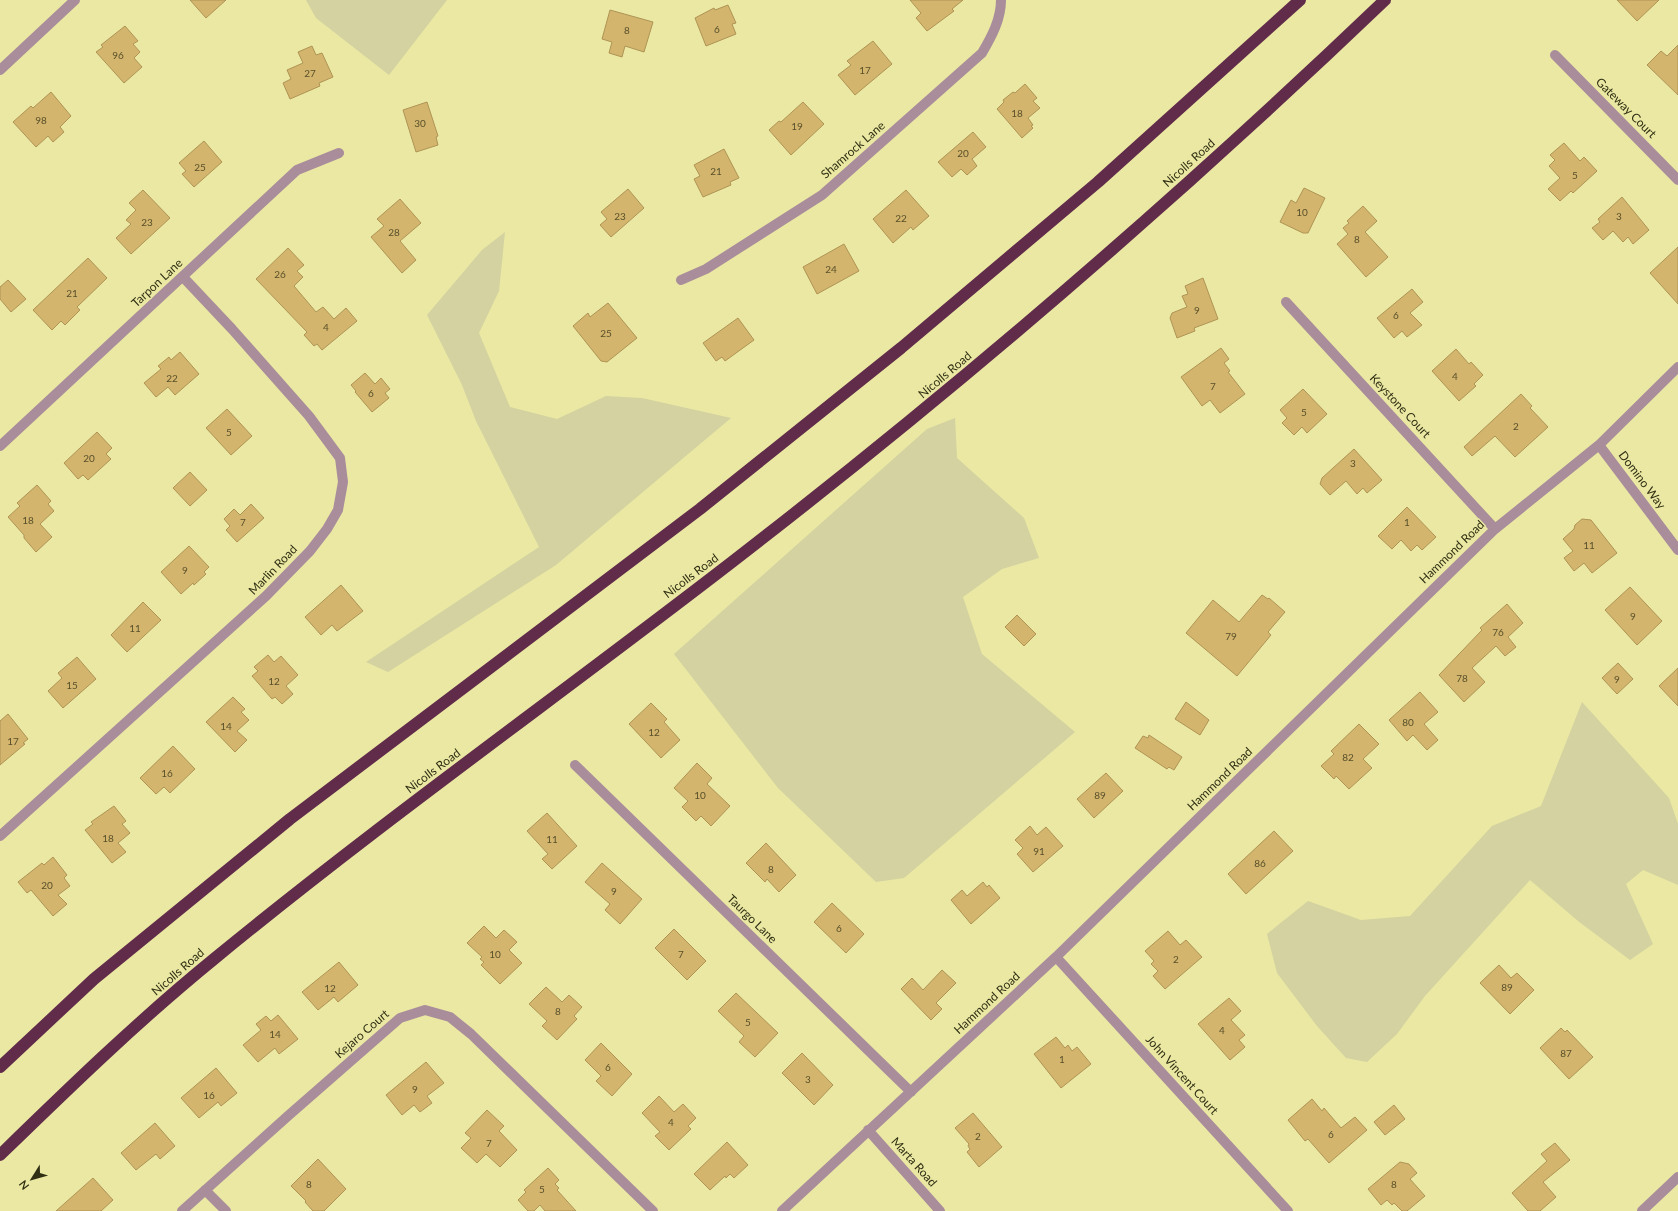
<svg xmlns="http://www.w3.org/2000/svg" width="1678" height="1211" viewBox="0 0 1678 1211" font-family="Lato,sans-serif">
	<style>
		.green { fill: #d3d2a0 }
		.building { fill: #d3b56e; stroke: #af9454 }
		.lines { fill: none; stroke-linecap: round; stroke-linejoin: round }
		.street { stroke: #a98d9b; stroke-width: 10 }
		.highway { stroke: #612b4a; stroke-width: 12 }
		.labels { text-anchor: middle; stroke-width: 3; stroke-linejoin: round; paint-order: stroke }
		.number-label { font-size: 10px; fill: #59502a }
		.street-label { font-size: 12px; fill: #302f13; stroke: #eae8a3 }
	</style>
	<rect width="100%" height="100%" fill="#eae8a3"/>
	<path class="green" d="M306 0H447L389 75 316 18Z
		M505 232 499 291 479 333 510 407 557 419 606 396 642 398 731 418 556 565 388 672 366 662 539 547 476 421 462 385 427 315 482 250Z
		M955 418 957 458 1024 518 1039 558 1002 569 963 597 982 654 1075 732 904 878 876 882 778 788 674 654 927 429Z
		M1582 702 1669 798 1678 824V885L1643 870 1626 884 1653 944 1630 960 1578 921 1530 880 1425 996 1397 1034 1367 1062 1346 1058 1317 1026 1277 973 1267 934 1308 901 1361 920 1410 916 1492 826 1541 806Z"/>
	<path class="building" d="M190 0H226L206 18Z
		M910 0H963L952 9 954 11 927 31 916 18 921 13Z
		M1617 0H1659L1637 21Z
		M728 5 736 23 732 24 736 34 706 46 695 18 714 8 715 10Z
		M610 10 653 22 644 52 625 46 622 57 609 53 612 42 602 39Z
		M125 26 138 41 133 44 140 52 134 58 142 67 124 83 96 52 103 47 101 45Z
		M873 41 892 64 855 95 838 75 851 65 847 61Z
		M1678 45V95L1647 65 1661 51 1667 56Z
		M312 46 316 55 322 53 333 77 319 83 320 86 290 99 283 83 291 79 287 70 303 63 298 52Z
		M1025 84 1037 98 1033 101 1040 108 1028 118 1033 125 1031 126 1033 128 1022 138 997 109 1004 102 1003 100 1013 92 1015 93Z
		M51 92 71 116 60 127 64 132 53 142 48 136 36 147 13 122 31 106 33 108Z
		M427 102 438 136 436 137 438 145 416 152 403 110Z
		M803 102 824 124 791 155 769 130 779 121 781 122Z
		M973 132 986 147 972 159 977 166 967 175 961 169 952 177 938 162Z
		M204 141 222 162 194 187 182 174 186 171 179 163Z
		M1564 143 1580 161 1584 157 1597 171 1573 193 1571 191 1560 201 1548 189 1560 178 1549 166 1555 160 1550 155Z
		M724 149 739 178 730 182 731 185 703 197 694 179 700 176 694 165Z
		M1304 188 1325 198 1308 233H1303L1280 222 1291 200 1296 203Z
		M628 189 644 208 611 237 600 225 607 219 601 212Z
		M143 190 170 218 131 254 116 238 131 224 126 220 136 210 129 203Z
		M906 190 929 216 913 230 911 227 893 243 873 219Z
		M1622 197 1649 230 1633 244 1628 237 1623 242 1613 231 1603 240 1592 228 1600 222 1598 219Z
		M400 199 421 223 400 241 416 260 402 273 371 237 384 226 377 219Z
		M1363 206 1377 221 1365 232 1388 257 1366 277 1337 244 1348 234 1343 228 1349 223 1347 221Z
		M844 244 859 271 817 294 803 267Z
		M1678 247V304L1650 273Z
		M288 248 304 265 297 271 303 277 294 286 316 312 323 307 334 319 346 308 357 321 322 350 317 344 314 346 304 335 307 332 256 279Z
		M88 258 107 278 77 307 80 310 65 325 61 321 52 330 33 310Z
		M1203 278 1218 319 1194 328 1195 331 1177 338 1170 318 1172 313 1187 307 1182 296 1188 294 1185 286Z
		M8 280 26 299 11 312 0 299V287Z
		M1412 289 1423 302 1410 313 1422 325 1407 337 1402 331 1394 338 1377 318Z
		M608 303 637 338 607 362 601 361 573 326 588 313 590 317Z
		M738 318 754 340 725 361 722 357 716 361 703 343Z
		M1221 348 1229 359 1224 363 1230 371 1228 372 1245 394 1220 413 1210 400 1202 406 1181 377Z
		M1456 349 1469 364 1471 362 1483 375 1474 384 1476 386 1459 401 1432 371Z
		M180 352 199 374 175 395 168 387 156 397 144 383 161 369 158 366 169 357 171 360Z
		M365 373 375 384 381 378 390 389 385 393 389 398 372 412 355 392 356 391 351 385Z
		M1303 389 1327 414 1307 433 1302 427 1294 435 1282 423 1287 418 1280 410Z
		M1521 394 1532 406 1530 408 1548 427 1515 457 1495 436 1472 456 1464 447Z
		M227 409 252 436 231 455 206 428Z
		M97 432 112 448 106 454 111 459 88 480 83 475 78 479 64 463Z
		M1354 449 1382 480 1367 493 1363 488 1357 494 1346 481 1330 495 1320 484 1322 478Z
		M190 472 207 490 190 506 173 488Z
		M37 485 51 501 48 504 54 511 40 524 52 537 36 552 24 538V535L8 517 20 506 17 503Z
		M251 504 264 518 237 542 226 530 230 526 224 519 234 509 240 515Z
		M1407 507 1436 537 1422 550 1417 545 1411 551 1401 540 1392 549 1378 536Z
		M1582 519 1591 520 1617 553 1592 573 1584 563 1574 571 1564 558 1573 551 1563 539 1574 529 1575 525Z
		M189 546 209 567 204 572 206 574 194 585 193 583 181 594 161 572Z
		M341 585 363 611 337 631 332 625 321 635 305 617Z
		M1630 587 1662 621 1637 645 1605 610Z
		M1262 595 1268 599 1269 598 1285 612 1268 632 1271 635 1237 676 1186 633 1213 600 1239 622Z
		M143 602 161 620 127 652 111 635Z
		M1507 604 1523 623 1508 637 1516 647 1505 656 1496 646 1472 668 1485 682 1464 702 1439 675 1482 630 1480 628Z
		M1017 615 1036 634 1024 646 1005 627Z
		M268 655 274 662 281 656 298 675 286 686 293 694 282 704 275 697 272 699 252 676 258 671 254 667Z
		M77 657 96 679 63 708 48 691 62 678 58 673Z
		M1618 663 1633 679 1617 694 1602 678Z
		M1678 668V706L1659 686Z
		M1420 692 1438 712 1424 724 1438 740 1427 750 1413 735 1407 741 1389 720Z
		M233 697 245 709 241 712 249 720 237 731 247 740 235 752 206 722Z
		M1186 702 1209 720 1200 735 1175 719Z
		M651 703 667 719 664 722 680 740 661 758 629 724Z
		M8 714 28 739 23 743 25 744 0 765V721Z
		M1359 724 1379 744 1363 759 1372 768 1349 789 1336 776 1334 779 1321 766 1334 754 1331 751Z
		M1149 735 1182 757 1174 770 1169 767 1167 769 1135 748 1143 736 1148 738Z
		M173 746 195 769 170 793 164 787 156 794 140 778Z
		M697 763 712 778 707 784 730 806 711 826 701 816 696 821 682 807 688 801 674 788Z
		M1106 773 1123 791 1094 818 1077 799Z
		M114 806 126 821 122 824 130 833 118 843 126 852 112 863 85 830 93 824 91 822Z
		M547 813 577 846 552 869 542 859 548 854 527 831Z
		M1030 826 1037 835 1046 827 1063 846 1033 872 1017 854 1023 848 1015 840Z
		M1274 831 1293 851 1246 894 1228 874Z
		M766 843 796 875 779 892 767 879 765 882 746 863Z
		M53 857 67 875 64 878 70 886 58 895 67 904 53 916 31 890 27 893 18 882 42 863 44 865Z
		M602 863 642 899 620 924 605 910 610 904 585 882Z
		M983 882 987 887 989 885 1000 898 971 924 951 900 962 890 967 896Z
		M832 903 864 934 846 953 814 922Z
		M484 926 496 938 504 930 517 942 509 950 522 963 500 984 481 965 484 962 480 959 482 957 467 943Z
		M674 929 706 961 687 980 655 948Z
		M1168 931 1180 945 1186 940 1202 957 1165 989 1153 976 1158 971 1151 964 1154 961 1145 951Z
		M339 962 358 985 338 1002 334 997 318 1010 302 992Z
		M1499 965 1511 978 1517 973 1534 990 1510 1014 1480 983Z
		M942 970 956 983 936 1003 942 1009 931 1020 901 989 912 978 923 990Z
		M546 987 562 1002 569 995 582 1007 574 1016 577 1019 557 1040 542 1026 547 1021 529 1004Z
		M736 993 778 1033 755 1057 739 1042 744 1036 718 1011Z
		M1229 998 1241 1011 1231 1020 1245 1035 1239 1040 1245 1047 1230 1060 1198 1024Z
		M278 1015 298 1039 279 1054 275 1048 258 1062 243 1045 261 1030 256 1024 266 1016 271 1021Z
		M1561 1028 1565 1032 1567 1030 1593 1057 1569 1079 1540 1048Z
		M1056 1037 1065 1048 1068 1045 1072 1051 1077 1047 1091 1064 1061 1088 1034 1054Z
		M601 1043 632 1074 612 1096 596 1081 601 1076 585 1060Z
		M802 1053 833 1085 814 1105 782 1073Z
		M426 1062 444 1083 427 1096 432 1103 420 1112 414 1105 402 1115 386 1095Z
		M216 1068 237 1093 221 1106 218 1102 199 1118 181 1098Z
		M659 1096 674 1112 683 1104 696 1118 688 1126 691 1129 669 1150 655 1136 660 1132 642 1113Z
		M1312 1099 1322 1111 1324 1108 1341 1128 1355 1117 1367 1130 1329 1163 1308 1139 1305 1141 1288 1120Z
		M1394 1105 1405 1119 1385 1135 1374 1122Z
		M487 1110 504 1126 499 1131 517 1150 500 1167 486 1154 477 1163 461 1148 471 1138 465 1133Z
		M973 1113 1002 1147 979 1167 967 1152 970 1149 968 1146 969 1144 955 1128Z
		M155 1123 175 1146 160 1159 156 1154 136 1170 121 1153Z
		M727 1142 748 1165 734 1178 730 1174 726 1178 725 1176 710 1190 694 1174Z
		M1555 1143 1570 1160 1543 1182 1556 1197 1540 1211H1528L1512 1193 1547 1161 1541 1154Z
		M318 1159 346 1189 324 1211H313L305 1202 306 1201 291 1186Z
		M1400 1162 1409 1164 1417 1173 1410 1179 1425 1196 1407 1211H1402L1394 1203 1392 1205 1387 1200 1381 1205 1368 1189Z
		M548 1168 559 1180 555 1184 559 1188 557 1190 576 1211H545L540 1205 534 1211H528L518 1200 526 1192 524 1190Z
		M93 1178 113 1200 101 1211H56Z"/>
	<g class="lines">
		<path class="street" d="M1555 55 1678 180
			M0 70 75 0
			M681 280 706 269 822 195 982 53C992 36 1001 19 1001 0
			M1286 302 1495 529
			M1599 445 1678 550
			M0 446 297 170 339 153
			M575 765 911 1092
			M0 836 266 596 310 551 327 529 338 510 343 482 340 458 309 416 232 329 183 277
			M1056 957 1288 1211
			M868 1130 940 1211
			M205 1190 226 1211
			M182 1211 289 1115 400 1018 425 1010 450 1017 471 1034 653 1211
			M782 1211 1056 957 1495 529 1599 445 1678 367
			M1642 1211 1678 1177"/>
		<path class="highway" d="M0 1067 94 979 290 819 700 509 901 348 1098 182 1300 0
			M0 1155C69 1088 139 1020 214 959 382 821 560 695 732 562 960 386 1177 199 1385 0"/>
	</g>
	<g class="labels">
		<g class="number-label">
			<text x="717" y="33">6</text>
			<text x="627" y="34">8</text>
			<text x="118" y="59">96</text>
			<text x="865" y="74">17</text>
			<text x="310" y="77">27</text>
			<text x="1017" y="117">18</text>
			<text x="41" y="124">98</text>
			<text x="420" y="127">30</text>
			<text x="797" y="130">19</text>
			<text x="963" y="157">20</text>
			<text x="200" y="171">25</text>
			<text x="716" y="175">21</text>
			<text x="1575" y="179">5</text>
			<text x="1302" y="216">10</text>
			<text x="620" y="220">23</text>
			<text x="1619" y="220">3</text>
			<text x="901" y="222">22</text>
			<text x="147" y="226">23</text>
			<text x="394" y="236">28</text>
			<text x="1357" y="243">8</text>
			<text x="831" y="273">24</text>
			<text x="280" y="278">26</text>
			<text x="72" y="297">21</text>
			<text x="1197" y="314">9</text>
			<text x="1396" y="319">6</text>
			<text x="326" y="331">4</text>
			<text x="606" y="337">25</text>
			<text x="1455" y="380">4</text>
			<text x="172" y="382">22</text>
			<text x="1213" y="390">7</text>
			<text x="371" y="397">6</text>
			<text x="1304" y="416">5</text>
			<text x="1516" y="430">2</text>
			<text x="229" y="436">5</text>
			<text x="89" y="462">20</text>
			<text x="1353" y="467">3</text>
			<text x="28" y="524">18</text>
			<text x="243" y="526">7</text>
			<text x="1407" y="526">1</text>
			<text x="1589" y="549">11</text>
			<text x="185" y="574">9</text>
			<text x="1633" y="620">9</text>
			<text x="135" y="632">11</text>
			<text x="1498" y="636">76</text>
			<text x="1231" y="640">79</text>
			<text x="1462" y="682">78</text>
			<text x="1617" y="683">9</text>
			<text x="274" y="685">12</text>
			<text x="72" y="689">15</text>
			<text x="1408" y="726">80</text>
			<text x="226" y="730">14</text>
			<text x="654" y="736">12</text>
			<text x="13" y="745">17</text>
			<text x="1348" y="761">82</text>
			<text x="167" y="777">16</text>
			<text x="700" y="799">10</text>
			<text x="1100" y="799">89</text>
			<text x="108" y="842">18</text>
			<text x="552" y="843">11</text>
			<text x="1039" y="855">91</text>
			<text x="1260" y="867">86</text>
			<text x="771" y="873">8</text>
			<text x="47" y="889">20</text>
			<text x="614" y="895">9</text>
			<text x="839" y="932">6</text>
			<text x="495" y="958">10</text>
			<text x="681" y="958">7</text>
			<text x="1176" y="963">2</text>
			<text x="1507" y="991">89</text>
			<text x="330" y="992">12</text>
			<text x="558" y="1015">8</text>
			<text x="748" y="1026">5</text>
			<text x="1222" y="1034">4</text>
			<text x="275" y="1038">14</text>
			<text x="1566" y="1057">87</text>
			<text x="1062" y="1063">1</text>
			<text x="608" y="1071">6</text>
			<text x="808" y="1083">3</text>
			<text x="415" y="1093">9</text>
			<text x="209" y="1099">16</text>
			<text x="671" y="1126">4</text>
			<text x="1331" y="1138">6</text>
			<text x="978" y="1140">2</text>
			<text x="489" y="1147">7</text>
			<text x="309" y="1188">8</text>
			<text x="1394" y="1188">8</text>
			<text x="542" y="1193">5</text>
		</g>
		<g class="street-label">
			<text transform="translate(1626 108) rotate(45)" y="4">Gateway Court</text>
			<text transform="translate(853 150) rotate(-41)" y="4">Shamrock Lane</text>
			<text transform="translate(1189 163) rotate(-42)" y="4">Nicolls Road</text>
			<text transform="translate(157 283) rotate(-43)" y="4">Tarpon Lane</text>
			<text transform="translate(945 375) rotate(-40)" y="4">Nicolls Road</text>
			<text transform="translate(1400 406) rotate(47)" y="4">Keystone Court</text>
			<text transform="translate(1642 480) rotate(53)" y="4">Domino Way</text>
			<text transform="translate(1452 552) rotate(-44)" y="4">Hammond Road</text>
			<text transform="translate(273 570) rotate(-46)" y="4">Marlin Road</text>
			<text transform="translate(691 576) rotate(-37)" y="4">Nicolls Road</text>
			<text transform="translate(433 771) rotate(-37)" y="4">Nicolls Road</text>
			<text transform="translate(1220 779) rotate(-44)" y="4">Hammond Road</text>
			<text transform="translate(752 919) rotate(44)" y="4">Taurgo Lane</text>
			<text transform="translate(178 972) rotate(-41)" y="4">Nicolls Road</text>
			<text transform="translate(987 1003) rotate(-43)" y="4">Hammond Road</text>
			<text transform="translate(362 1034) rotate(-41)" y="4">Kejaro Court</text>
			<text transform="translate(1182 1075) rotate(48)" y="4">John Vincent Court</text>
			<text transform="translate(914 1162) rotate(48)" y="4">Marta Road</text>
		</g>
	</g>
	<g transform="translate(32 1179) rotate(233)" stroke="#eae8a3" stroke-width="3" paint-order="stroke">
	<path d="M0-3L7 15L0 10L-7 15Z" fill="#302f13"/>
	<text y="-6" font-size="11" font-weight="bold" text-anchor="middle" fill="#302f13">N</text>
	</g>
</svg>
